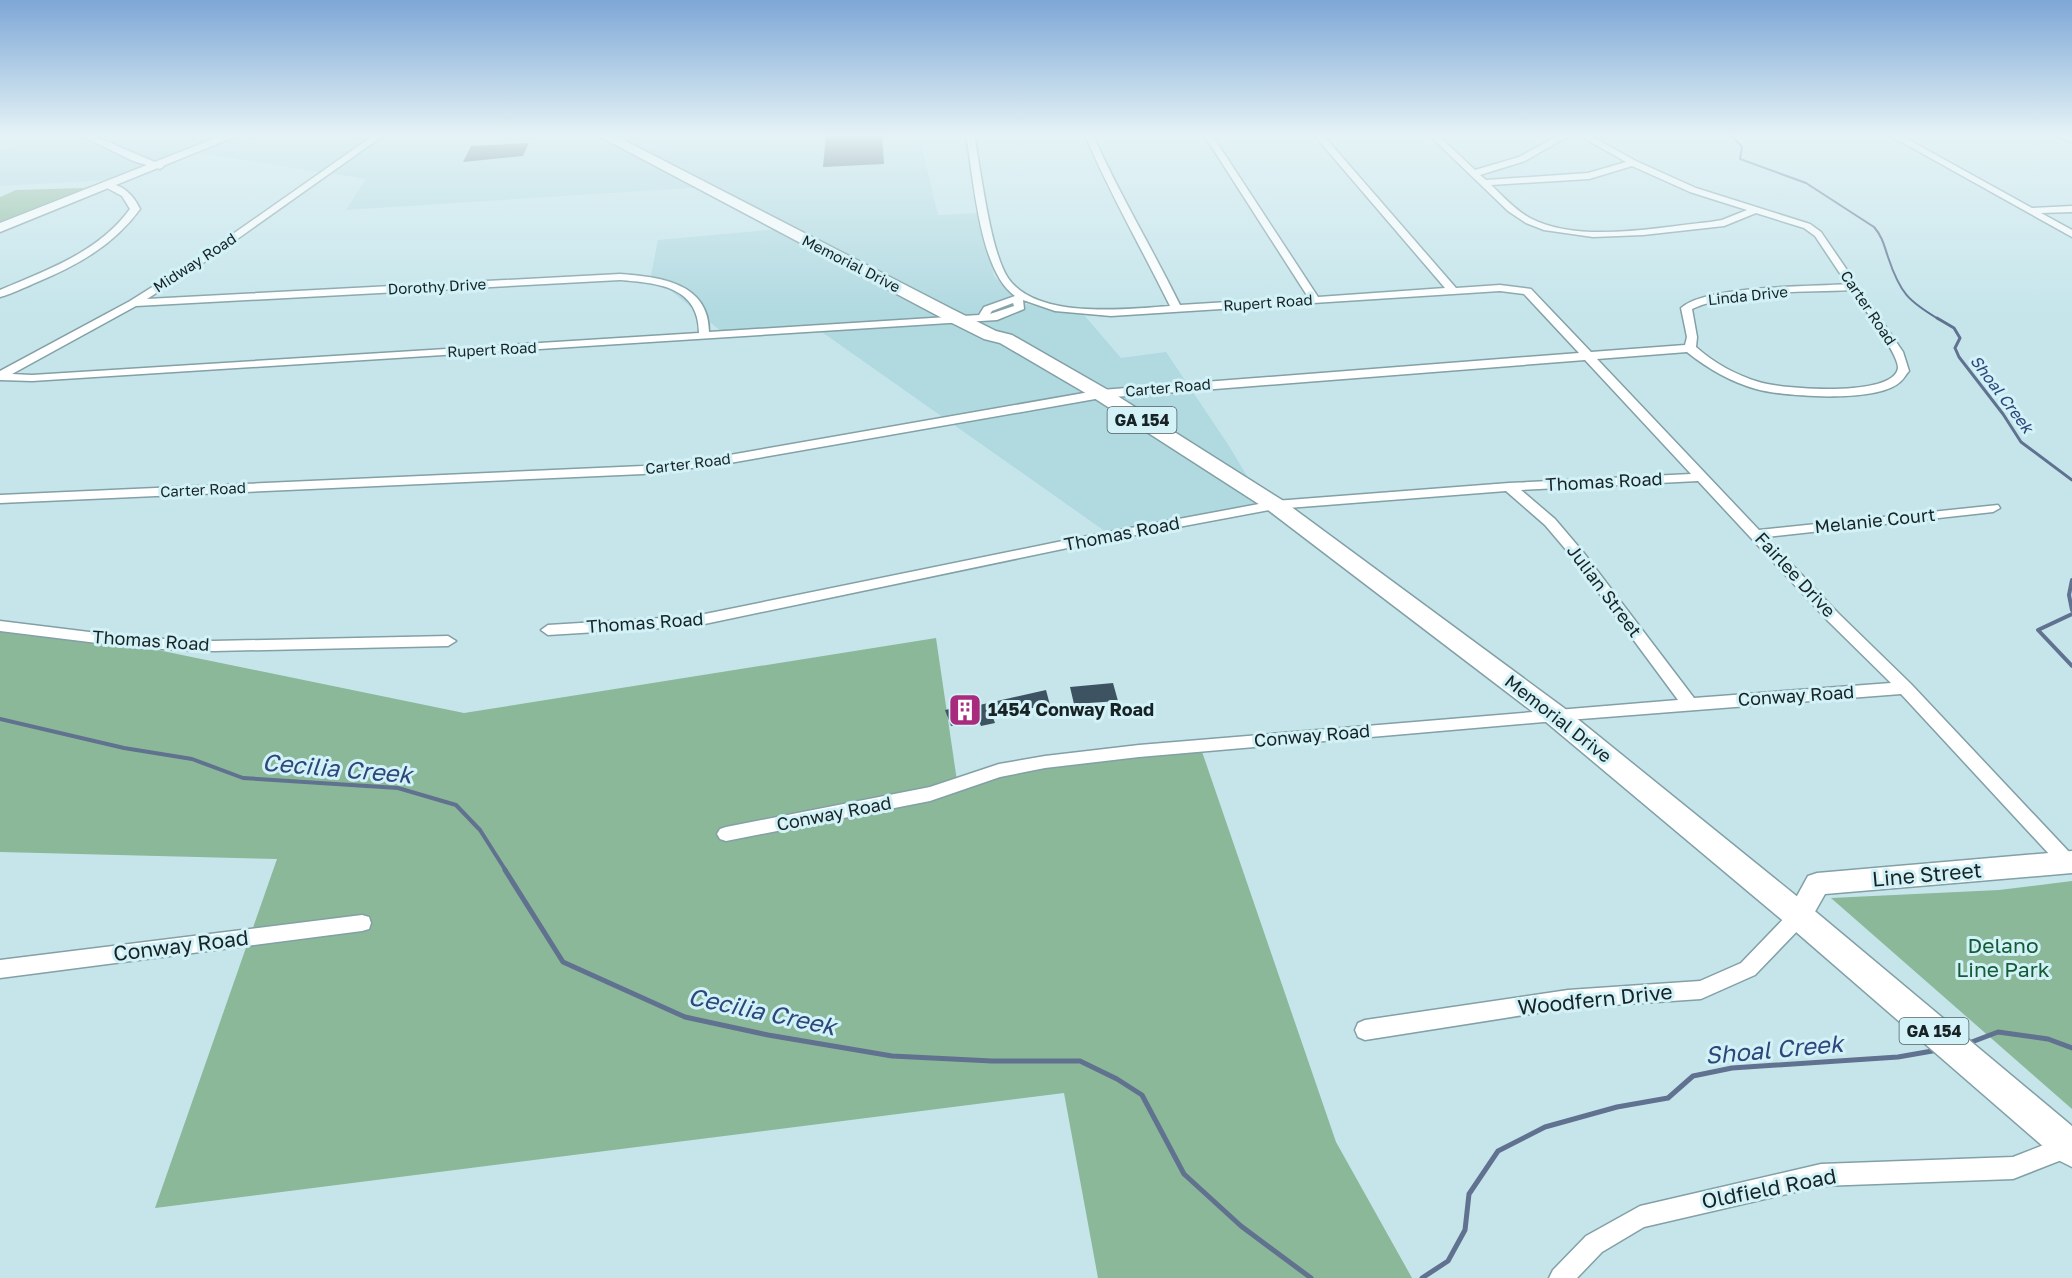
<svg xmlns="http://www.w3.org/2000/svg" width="2072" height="1278" viewBox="0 0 2072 1278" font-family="'Golos Text',sans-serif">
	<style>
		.built { fill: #b0d9e0 }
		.green { fill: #8bb899 }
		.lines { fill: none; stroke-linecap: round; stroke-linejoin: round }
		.stream-far3 { stroke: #60728f; stroke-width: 2 }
		.stream-far2 { stroke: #60728f; stroke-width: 3 }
		.stream-far1 { stroke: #60728f; stroke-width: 4 }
		.stream { stroke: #60728f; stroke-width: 5 }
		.building { fill: #3e5361 }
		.street-casing { stroke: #82a0a5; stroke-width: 3 }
		.secondary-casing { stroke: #82a0a5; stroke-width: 3 }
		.primary-casing { stroke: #82a0a5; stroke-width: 3 }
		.street { fill: #fff; fill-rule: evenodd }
		.secondary { fill: #fff; fill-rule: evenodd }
		.primary { fill: #fff; fill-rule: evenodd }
		.labels { text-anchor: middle; stroke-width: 6; stroke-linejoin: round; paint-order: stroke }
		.far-street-label { font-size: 15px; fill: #172325; stroke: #d2f2f8 }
		.far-water-label { font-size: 16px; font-style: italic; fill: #2d467b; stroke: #d2f2f8 }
		.shield { fill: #d2f2f8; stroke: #4f6164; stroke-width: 1.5 }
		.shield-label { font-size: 16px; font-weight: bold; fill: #172325 }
		.street-label { font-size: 18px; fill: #172325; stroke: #d2f2f8 }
		.poi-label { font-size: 18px; font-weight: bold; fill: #172325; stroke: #d2f2f8; text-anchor: start }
		.near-street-label { font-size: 21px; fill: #172325; stroke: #d2f2f8 }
		.near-park-label { font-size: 21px; fill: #135c35; stroke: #d2f2f8 }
		.near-water-label { font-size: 24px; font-style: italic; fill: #2d467b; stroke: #d2f2f8 }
	</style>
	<rect width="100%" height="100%" fill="#c5e5eb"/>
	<path class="built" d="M45 135H919L938 215 979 213 994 276 1021 303 1084 315 1121 358 1166 352 1229 446 1264 504 1109 534 819 330 721 331 651 275 658 240 780 229 705 187 346 210 366 179 191 152 129 179 0 186V151Z"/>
	<path class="green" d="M84 188 73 194 0 222V197L16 190Z
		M0 625 80 634 464 713 936 638 957 781 1198 740 1336 1142 1412 1278H1098L1064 1093 155 1208 277 859 0 852Z
		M2072 881V1109L1831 898 1999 890Z"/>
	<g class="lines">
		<path class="stream-far3" d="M1731 135 1742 147 1740 159 1806 183 1874 227C1882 236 1884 245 1888 257 1900 293 1908 301 1940 320"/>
		<path class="stream-far2" d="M1937 318 1954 328 1960 338 1955 348 1959 357 2003 414 2021 442 2072 480"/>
		<path class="stream-far1" d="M2072 580 2069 595 2072 610
			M2072 614 2038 630 2072 666
			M0 719 124 748 192 759 243 778 398 788 456 805 480 830 506 871"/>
		<path class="stream" d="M505 870 563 962 685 1017 768 1035 892 1056 992 1061H1080L1117 1079 1142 1095 1184 1174 1241 1226 1311 1278
			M1969 1043 1998 1032 2048 1039 2072 1048
			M1422 1278 1448 1261 1465 1230 1469 1194 1498 1151 1545 1127 1617 1107 1668 1098 1693 1076 1732 1068 1898 1057 1938 1050"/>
	</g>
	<path class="building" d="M826 135H882L884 164 823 167Z
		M529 143 523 156 463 162 471 146Z
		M1113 683 1118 701 1074 704 1070 687Z
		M1046 690 1050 705 992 715 995 723 981 726 978 719 951 726 945 710 959 707 956 697 970 694 975 706Z"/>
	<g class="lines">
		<g class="street-casing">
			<path id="street" d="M80 135H92L164 166 160 169 133 161Z
				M374 135H384L209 259 147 299 620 274C659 277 709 282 709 332L979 315 984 307 1015 296C979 271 974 178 966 135H974C981 170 990 251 1008 278 1037 320 1126 309 1170 306 1142 249 1110 194 1085 135H1093C1119 194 1152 248 1180 305L1308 297 1204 135H1212L1318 297 1445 288 1314 135H1323L1456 288 1500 285 1531 289 1591 352 1685 345 1687 337 1681 308C1706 285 1811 287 1847 284L1815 236 1804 228 1756 213 1724 226 1643 235 1593 237 1544 230 1526 223 1508 211 1429 135H1438L1475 170 1519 157 1559 135H1570L1525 161 1480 175 1486 180 1588 173 1626 162 1578 135H1589L1636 161 1696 188 1810 224 1821 232 1903 352 1909 371C1906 374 1904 379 1900 382 1878 403 1785 397 1756 389 1731 382 1707 368 1687 352L1597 359 1759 530 1998 505 2000 508 1993 512 1766 537 1838 613 1911 684 2072 855V869L2062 868 1901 694 1555 721 1139 757 1045 768 1000 777 930 801 726 841 720 839 717 834 720 829 726 827 930 787 999 764 1045 756 1139 745 1678 700 1573 558 1545 525 1506 491 1275 509 1077 546 695 626 548 635 541 630 548 625 695 616 1077 538 1275 501 1509 483 1691 474 1585 360 1101 398 724 464 643 474 0 503V495L643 466 724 456 1101 390 1579 353 1524 294 1500 291 1111 316 1055 311 1023 300 1024 309 997 320 32 381 0 380V371L130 301 203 255ZM1632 166 1690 192 1747 210 1722 220 1710 222C1657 227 1580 244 1530 218 1515 210 1504 197 1491 185L1589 179ZM620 280C657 283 699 286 699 333L32 375 12 374 136 306ZM1851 290C1861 304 1899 354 1898 368 1894 398 1780 389 1759 382 1736 375 1714 363 1696 347L1697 337 1692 309C1737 289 1802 293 1851 290ZM1013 303 1014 306 990 314 992 311ZM1698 481 1828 621 1891 683 1694 698 1583 552 1555 519 1521 490Z
				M1889 135H1900L2032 208 2072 206V212L2041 213 2072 230V237Z
				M2058 135 2072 137V142L2059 137Z
				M107 184C122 183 134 196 140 209 113 246 76 266 35 283 23 288 12 294 0 297V290C47 270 99 252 130 209L122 196 107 188Z
				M0 621 138 638 214 641 448 636 456 641 448 646 214 651 138 648 0 631Z
				M1799 908 1806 910 1808 916 1806 922 1755 975 1701 999 1568 1008 1365 1040 1358 1037 1355 1030 1358 1023 1365 1020 1568 990 1700 981 1741 963 1792 910Z
				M362 915 369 917 371 923 369 929 362 931 0 978V960Z
				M2069 1135 2072 1136V1156L2013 1179 1821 1186 1644 1227 1602 1252 1577 1278H1549L1553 1270 1586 1236 1640 1206 1821 1164 2013 1157Z"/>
		</g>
		<g class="secondary-casing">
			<path id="secondary" d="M223 135H239L0 232V223Z
				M2072 851V873L1825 894 1808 924 1799 927 1790 924 1786 916 1808 876 1817 873Z"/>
		</g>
		<g class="primary-casing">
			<path id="primary" d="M597 135H614L954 310 996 331 1012 335 1108 390 1282 500 1564 708 1810 907 2072 1126V1167L2060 1161 1788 925 1546 722 1268 510 1094 398 1000 343 984 339 942 318Z"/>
		</g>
		<use href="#street" class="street"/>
		<use href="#secondary" class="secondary"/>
		<use href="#primary" class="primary"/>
	</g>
	<linearGradient id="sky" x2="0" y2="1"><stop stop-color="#7ea7d6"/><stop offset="0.43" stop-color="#e5f3f6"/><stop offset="1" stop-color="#e5f3f6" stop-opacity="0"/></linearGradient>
	<rect width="2072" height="314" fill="url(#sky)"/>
	<defs>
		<g id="building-square" transform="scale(1.725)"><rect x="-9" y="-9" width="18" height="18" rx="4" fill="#a82b7d" stroke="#d2f2f8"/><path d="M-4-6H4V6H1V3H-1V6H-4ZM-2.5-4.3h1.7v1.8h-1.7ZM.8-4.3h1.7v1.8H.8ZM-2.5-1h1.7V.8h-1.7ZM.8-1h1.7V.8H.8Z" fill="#fff"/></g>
	</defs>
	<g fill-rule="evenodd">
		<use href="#building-square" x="965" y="710"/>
	</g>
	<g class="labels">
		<g class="far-street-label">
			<text transform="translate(195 263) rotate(-33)" y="5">Midway Road</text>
			<text transform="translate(851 264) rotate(27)" y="5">Memorial Drive</text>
			<text transform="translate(437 287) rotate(-3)" y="5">Dorothy Drive</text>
			<text transform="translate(1748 296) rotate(-6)" y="5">Linda Drive</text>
			<text transform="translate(1268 303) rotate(-4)" y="5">Rupert Road</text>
			<text transform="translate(1868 308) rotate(56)" y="5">Carter Road</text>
			<text transform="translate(492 350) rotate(-3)" y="5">Rupert Road</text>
			<text transform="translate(1168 388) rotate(-5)" y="5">Carter Road</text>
			<text transform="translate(688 464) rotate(-7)" y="5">Carter Road</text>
			<text transform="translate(203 490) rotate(-3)" y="5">Carter Road</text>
		</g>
		<g class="far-water-label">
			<text transform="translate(2002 394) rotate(53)" y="6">Shoal Creek</text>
		</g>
		<g class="shield">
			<rect x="1107.5" y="407" width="69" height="26" rx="4.5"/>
			<rect x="1899.5" y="1018" width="69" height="26" rx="4.5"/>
		</g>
		<g class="shield-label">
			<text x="1142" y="426">GA 154</text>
			<text x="1934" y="1037">GA 154</text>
		</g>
		<g class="street-label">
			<text transform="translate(1604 482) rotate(-3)" y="6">Thomas Road</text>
			<text transform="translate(1875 521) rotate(-6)" y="6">Melanie Court</text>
			<text transform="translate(1122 534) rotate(-11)" y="6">Thomas Road</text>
			<text transform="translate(1795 575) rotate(47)" y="6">Fairlee Drive</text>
			<text transform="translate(1604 591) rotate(53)" y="6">Julian Street</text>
			<text transform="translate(645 623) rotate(-4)" y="6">Thomas Road</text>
			<text transform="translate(151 641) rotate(4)" y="6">Thomas Road</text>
			<text transform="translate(1796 696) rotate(-4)" y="6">Conway Road</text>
			<text transform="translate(1558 719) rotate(38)" y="6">Memorial Drive</text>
			<text transform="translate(1312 736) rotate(-5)" y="6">Conway Road</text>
			<text transform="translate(834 814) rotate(-11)" y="6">Conway Road</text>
		</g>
		<g class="poi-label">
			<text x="988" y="716">1454 Conway Road</text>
		</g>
		<g class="near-street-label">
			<text transform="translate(1927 875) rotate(-5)" y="7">Line Street</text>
			<text transform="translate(181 946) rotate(-7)" y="7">Conway Road</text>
			<text transform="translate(1595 1000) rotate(-6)" y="7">Woodfern Drive</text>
			<text transform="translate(1769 1189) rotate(-11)" y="7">Oldfield Road</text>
		</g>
		<g class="near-park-label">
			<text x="2003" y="953">Delano<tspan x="2003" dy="24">Line Park</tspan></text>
		</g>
		<g class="near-water-label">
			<text transform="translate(337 769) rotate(5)" y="8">Cecilia Creek</text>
			<text transform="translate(762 1012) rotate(12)" y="8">Cecilia Creek</text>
			<text transform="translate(1774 1050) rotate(-5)" y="8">Shoal Creek</text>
		</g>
	</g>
</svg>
